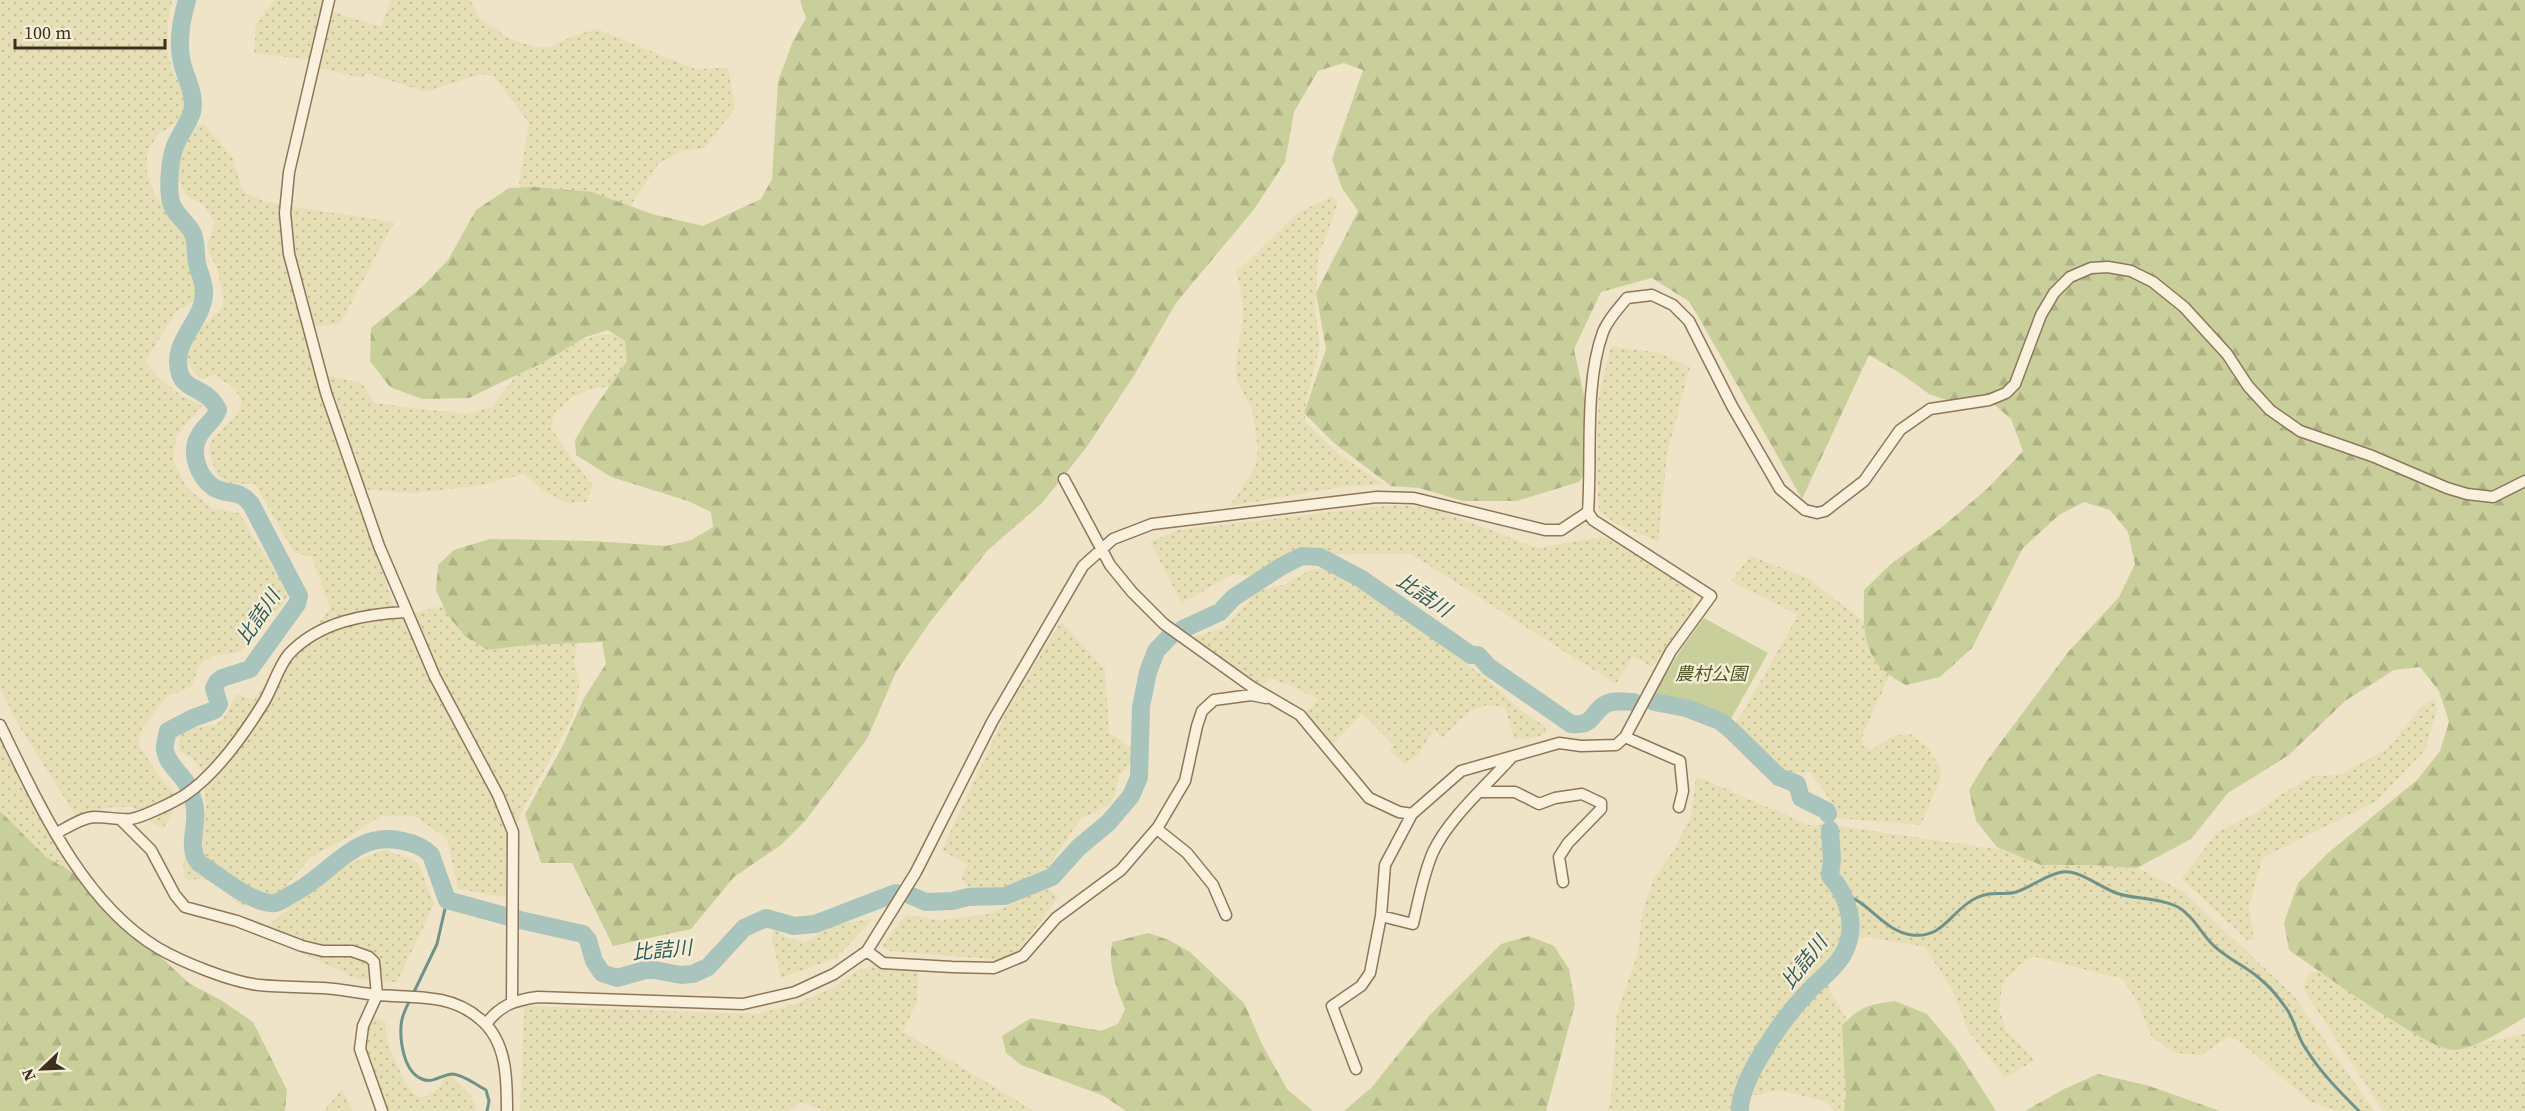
<svg xmlns="http://www.w3.org/2000/svg" width="2525" height="1111" viewBox="0 0 2525 1111" font-family="'Source Serif 4','Noto Sans JP',serif">
	<style>
		.farmland { fill: url(#farmland-dots) }
		.green { fill: #c9cf9b }
		.forest { fill: url(#forest-firs) }
		.lines { fill: none; stroke-linecap: round; stroke-linejoin: round }
		.stream { stroke: #6f938a; stroke-width: 3 }
		.river { stroke: #a9c4bc; stroke-width: 18 }
		.minor-casing { stroke: #8d765c; stroke-width: 13 }
		.minor { stroke: #faf1dc; stroke-width: 10 }
		.labels { text-anchor: middle; stroke-width: 4.5; stroke-linejoin: round; paint-order: stroke }
		.park-label { font-size: 18px; font-style: italic; fill: #4d5a26; stroke: #f7eed8 }
		.water-label { font-size: 20px; font-style: italic; fill: #2f5d5a; stroke: #f7eed8 }
	</style>
	<defs>
		<pattern id="farmland-dots" width="8" height="8" patternUnits="userSpaceOnUse" patternTransform="scale(1.5)"><rect width="8" height="8" fill="#e6deb5"/><path d="M2 2h.1M6 6h.1" fill="none" stroke="#c6bf9b" stroke-width="1.8" stroke-linecap="round"/></pattern>
		<pattern id="forest-firs" width="22" height="20" patternUnits="userSpaceOnUse" patternTransform="scale(1.5)"><rect width="22" height="20" fill="#c9cf9b"/><path d="M5 1l3.5 6h-7zM16 11l3.5 6h-7z" fill="#aeb285"/></pattern>
	</defs>
	<rect width="100%" height="100%" fill="#f0e4c8"/>
	<path class="farmland" d="M0 0H172L168 23 167 51 174 74 193 103 174 124 157 135 147 153V172L155 197 187 219 185 238 190 267 202 297 176 311 145 362 158 377 178 393 202 406 177 435 173 460 187 488 213 509 239 513 261 550 290 591 283 604 240 652 212 656 200 664 191 687 168 696 142 728 138 744 160 777 175 794 173 813 164 827H158L133 807H112L76 816 21 729 0 688Z
		M274 0H330L327 10 381 27 391 0H470L479 18 510 39 535 47H550L573 36 597 29 695 69 728 68 735 108 705 148 681 151 658 164 625 214 524 194 519 183 529 123 494 76 480 74 426 92 367 73 362 78 320 68 312 60 254 53 256 24Z
		M204 124 233 158 241 186 247 194 263 201 294 207 394 222 340 324 310 327 327 375 362 383 374 403 465 414 492 407 516 376 553 349 598 335 637 332 621 385 591 389 573 397 554 413 551 428 572 459 593 486 586 502 567 503 545 492 524 474 477 486 412 493 358 489 393 604 402 616 462 601 595 578 574 660 580 683 573 716 519 817 513 837 518 899 458 889 447 839 415 816H380L350 836 311 857 280 893 260 902 243 906 234 901 218 880 185 879 183 864 188 834 197 818 206 809 203 771 192 758 180 752 178 747 180 736 188 728 216 725 226 715 236 694 254 700 280 661 315 629 330 608 312 557 294 552 255 484 226 483 216 473 209 452 210 442 239 412 242 401 235 389 215 375 200 379 188 364 185 349 192 336 223 307V295L217 269 207 247 215 223 204 205 188 197 177 179 183 139 194 126Z
		M1332 196 1338 203 1318 258 1315 307 1320 345 1304 412 1306 422 1340 455 1383 484 1340 487 1230 506 1255 468 1258 449 1252 409 1237 381 1236 366 1243 314 1240 284 1236 273 1295 215Z
		M1611 346 1660 353 1690 367 1667 454 1658 542 1615 523 1599 511 1596 463 1599 396Z
		M1393 505 1432 508 1538 548 1601 537 1659 555 1688 575 1695 594 1691 615 1660 661 1651 666 1633 656 1616 684 1411 554H1320L1248 576 1233 574 1182 603 1150 542 1178 530Z
		M1750 556 1808 578 1873 629 1891 672 1863 734 1862 745 1871 750 1893 736 1910 734 1927 747 1940 767V779L1921 825 1836 818 1833 804 1810 772 1790 774 1772 767 1766 754 1733 726 1745 709 1798 615 1731 581Z
		M1330 567 1349 573 1495 686 1513 704 1544 726 1547 733 1533 738 1514 739 1505 707 1486 705 1468 712 1442 738 1434 729 1419 753 1405 764 1390 751 1394 745 1362 713 1332 745 1303 715 1318 699 1294 687 1270 678 1260 688 1193 637 1224 628 1258 591 1286 584 1310 570Z
		M1061 622 1105 669 1109 732 1140 754 1119 775 1115 794 1109 805 1080 819 1047 869 1008 886 971 890 961 877 968 865 942 850 1009 707Z
		M2435 698 2437 710 2425 750 2377 801 2262 858 2249 907 2254 939 2247 940 2182 879 2217 832 2256 813 2283 793 2314 776 2340 775 2388 748 2421 707Z
		M0 732 100 915 0 823Z
		M1696 776 1809 825H1831L2038 855 2118 859 2150 874 2182 891 2293 995 2374 1111H2337L2311 1102 2239 1041 2229 1037 2201 1055 2175 1053 2152 1037 2137 1002 2123 979 2032 956 2018 967 2002 985 1999 1009 2007 1032 2035 1060 2005 1078 1969 1032 1953 991 1925 947 1869 937 1853 940 1840 952 1826 978 1831 992 1862 1046 1870 1111H1834L1825 1101 1779 1090 1758 1095 1738 1093V1111H1607L1611 1100 1617 1013 1638 953 1642 913 1653 880 1674 850 1691 816Z
		M385 849 418 863 434 904 397 982 357 979 259 933 306 894 328 873Z
		M1046 888 1058 897 1018 952 1001 960 890 951 882 946 906 915 941 920 990 914Z
		M873 919 836 958 781 978 772 939 774 929 788 938 805 942 835 924Z
		M874 965H919L917 1001 903 1032 1034 1111H827L800 1102 789 1111H520L524 1006 758 1014 798 1003 832 988 857 971Z
		M2332 971 2449 1039 2481 1043 2525 1034V1111H2383L2303 988 2310 972Z
		M374 1017 385 1021 387 1043 404 1080 414 1094 421 1097 430 1095 440 1086 443 1078 450 1075 473 1098 476 1111H381L363 1057 365 1035Z
		M342 1088 352 1111H324Z"/>
	<path class="green" d="M1704 618 1768 653 1728 724 1678 701 1652 697 1680 651Z"/>
	<path class="forest" d="M800 0H2525V1017C2507 1028 2476 1049 2454 1050 2429 1051 2315 968 2289 950L2284 923 2298 883 2328 853 2417 780 2440 751 2449 722 2439 691 2420 667 2394 670 2345 701 2289 755 2228 793 2191 839 2137 868 2091 865H2041L1997 847 1976 821 1969 790 1986 762 2069 651 2119 597 2135 564 2128 532 2110 510 2084 502 2059 515 2023 548 1972 648 1940 677 1906 685C1862 663 1863 635 1864 590L1892 563 1941 528 1988 488 2023 451 2011 419 1989 400 1956 403 1929 394 1900 373 1869 355 1802 499 1690 302 1652 278 1601 292 1574 349 1591 428 1590 467 1579 482 1517 501H1463L1419 488 1391 486 1334 443 1304 413 1326 349 1316 293 1358 211 1342 188 1332 159 1363 70 1344 63 1318 71 1294 112 1285 162 1255 208 1176 303 1135 374 1086 448 1042 503 988 550 930 622 896 672 867 739 805 821 781 845 734 877 691 929 613 946 572 863H541L525 814 563 745 584 698 606 664 602 642 526 645 488 650 465 636 447 614 436 590 438 565 454 550 490 539 594 541 666 546 691 540 713 527 711 512 688 501 611 477 576 455 575 440 591 413 627 361 625 341 608 330 586 337 542 363 469 398 422 399 390 387 370 361 371 328 422 287 448 260 476 210 509 188 534 187 592 192 652 214 703 226 761 199 772 179 778 81 793 41 806 18Z
		M0 811 46 857 80 877 107 914 163 959 190 984 221 1000 253 1022 287 1090 285 1111H0Z
		M1148 933 1169 940 1190 952 1244 1003 1262 1044 1287 1089 1313 1111H1126L1104 1096 1021 1065 1006 1053 1002 1036 1031 1018 1101 1031 1118 1024 1125 1009C1116 987 1108 965 1112 942Z
		M1529 936 1554 946 1569 969 1575 1004 1546 1111H1344L1372 1087 1429 1016 1501 944Z
		M1895 1001 1927 1014 1957 1050 1996 1111H1844L1846 1095 1842 1026C1859 1007 1870 1004 1895 1001Z
		M2098 1074 2146 1085 2220 1111H2025L2064 1089Z"/>
	<g class="lines">
		<path class="stream" d="M1843 894C1870 902 1883 931 1912 935 1944 939 1952 909 1976 898 1992 890 2002 896 2016 892 2032 887 2045 875 2062 872 2078 869 2100 887 2116 893 2136 900 2158 897 2178 907 2192 915 2200 931 2211 943 2225 958 2244 965 2259 978 2269 986 2279 998 2286 1008 2295 1020 2297 1037 2306 1049 2320 1072 2341 1093 2359 1111
			M413 994 437 944 447 900
			M410 1000C406 1008 401 1017 401 1026 400 1042 404 1072 422 1079 434 1084 442 1074 453 1074 464 1075 476 1085 486 1090L489 1101 487 1111"/>
		<path class="river" d="M187 0C181 21 177 42 182 63 186 79 196 95 192 112 188 125 178 136 174 149 169 164 168 190 171 202 174 214 186 221 192 232 197 240 195 253 197 263 199 272 203 280 204 289 206 322 169 340 180 374 185 391 209 388 218 410 214 421 204 426 199 436 189 453 199 477 213 487 229 497 237 487 251 504L299 596 297 604 250 669 222 678 217 682 214 688 219 704 215 710 193 718 168 731C167 737 164 744 165 750 167 763 178 771 185 781 189 787 192 796 194 803 200 824 185 845 199 863 217 874 254 906 275 903 281 902 287 897 292 894 330 876 354 829 403 841 413 843 424 847 431 855L447 900 520 920 583 934 588 940 594 961 602 973 617 978 649 969 681 975 693 974 708 967 744 928 766 918 794 926 815 924 896 893
			M1183 629 1220 612 1233 598 1282 566 1302 556 1320 557 1360 578 1471 655H1478L1489 667 1571 724C1594 726 1591 714 1604 705 1614 699 1624 702 1634 702
			M1654 702 1686 708 1720 721 1731 730 1779 777 1797 784 1801 798 1827 811 1828 814
			M907 894 926 902 952 901 968 897 1005 896 1052 877 1079 847 1108 823 1131 796 1139 777 1141 707 1148 672 1156 651 1172 634
			M1740 1111C1739 1079 1785 1016 1807 993 1818 980 1833 971 1842 956 1858 930 1850 898 1830 876L1832 859 1830 830"/>
		<g class="minor-casing">
			<path id="minor" d="M329 0 289 172 285 213 289 254 326 393 379 546 435 677 498 795 513 832 512 1002
				M1064 479 1110 565 1132 592 1164 624 1252 687 1300 715 1369 798 1399 812 1412 814 1461 771 1559 743 1581 746 1616 745 1625 737 1671 651 1711 596 1593 520 1588 512C1592 457 1584 384 1603 332 1608 319 1618 309 1627 298L1652 295 1673 305 1689 321 1732 406 1780 489 1805 510 1817 513 1825 511 1864 481 1900 430 1930 409 1989 400 2006 393 2015 384 2041 315 2054 293 2070 277 2091 268 2108 267 2131 271 2153 282 2184 307 2227 354 2248 386 2270 410 2300 431 2372 456 2447 488 2467 494 2493 497 2525 481
				M0 725C38 802 81 902 158 948 182 962 231 982 259 985 280 987 302 987 323 988 341 989 359 993 377 995 414 998 450 993 480 1019 507 1041 507 1079 507 1111
				M1625 737 1680 761 1683 791 1679 807
				M1480 792H1515L1539 804 1555 798 1582 794 1601 803V809L1568 843 1559 857 1563 882
				M120 819 151 850 175 895 185 907 237 921 302 946 323 951H352L369 957 374 962 377 995 363 1026 360 1049 382 1111
				M1157 829 1187 853 1213 885 1226 915
				M57 833C68 827 81 818 94 817 106 817 119 820 131 819 143 817 174 802 185 795 215 775 245 733 264 702 273 687 278 667 289 654 319 622 364 614 406 612
				M1381 916 1385 865 1412 814
				M867 951 883 963 952 967 994 968 1023 956 1056 918 1121 870 1158 827 1185 781 1197 726 1202 711 1214 700 1251 695 1266 698
				M486 1024C500 1005 515 1000 538 997L743 1004 795 992 834 974 867 951 916 872 992 722 1083 566 1113 539 1152 524 1377 497 1414 498 1545 530H1561L1588 512
				M1356 1069 1332 1006 1361 986 1370 973 1381 916 1413 924C1419 899 1423 875 1433 852 1449 818 1486 786 1511 758"/>
		</g>
		<use href="#minor" class="minor"/>
	</g>
	<g class="labels">
		<g class="park-label">
			<text x="1711" y="680">農村公園</text>
		</g>
		<g class="water-label">
			<text transform="translate(1424 595) rotate(34)" y="7">比詰川</text>
			<text transform="translate(258 617) rotate(-56)" y="7">比詰川</text>
			<text transform="translate(662 950) rotate(-5)" y="7">比詰川</text>
			<text transform="translate(1804 962) rotate(-52)" y="7">比詰川</text>
		</g>
	</g>
	<g transform="translate(42 1069) rotate(247)" stroke="#f7eed8" stroke-width="4.5" paint-order="stroke">
	<path d="M0-4.5L10 22L0 15L-10 22Z" fill="#3d2e20"/>
	<text y="-9" font-size="16" font-weight="bold" text-anchor="middle" fill="#3d2e20">N</text>
	</g>
	<path d="M15 39v9h150v-9" fill="none" stroke="#3d2e20" stroke-width="3"/>
	<text x="24" y="39" font-size="18" fill="#3d2e20" stroke="#f7eed8" stroke-width="4.5" paint-order="stroke">100 m</text>
</svg>
